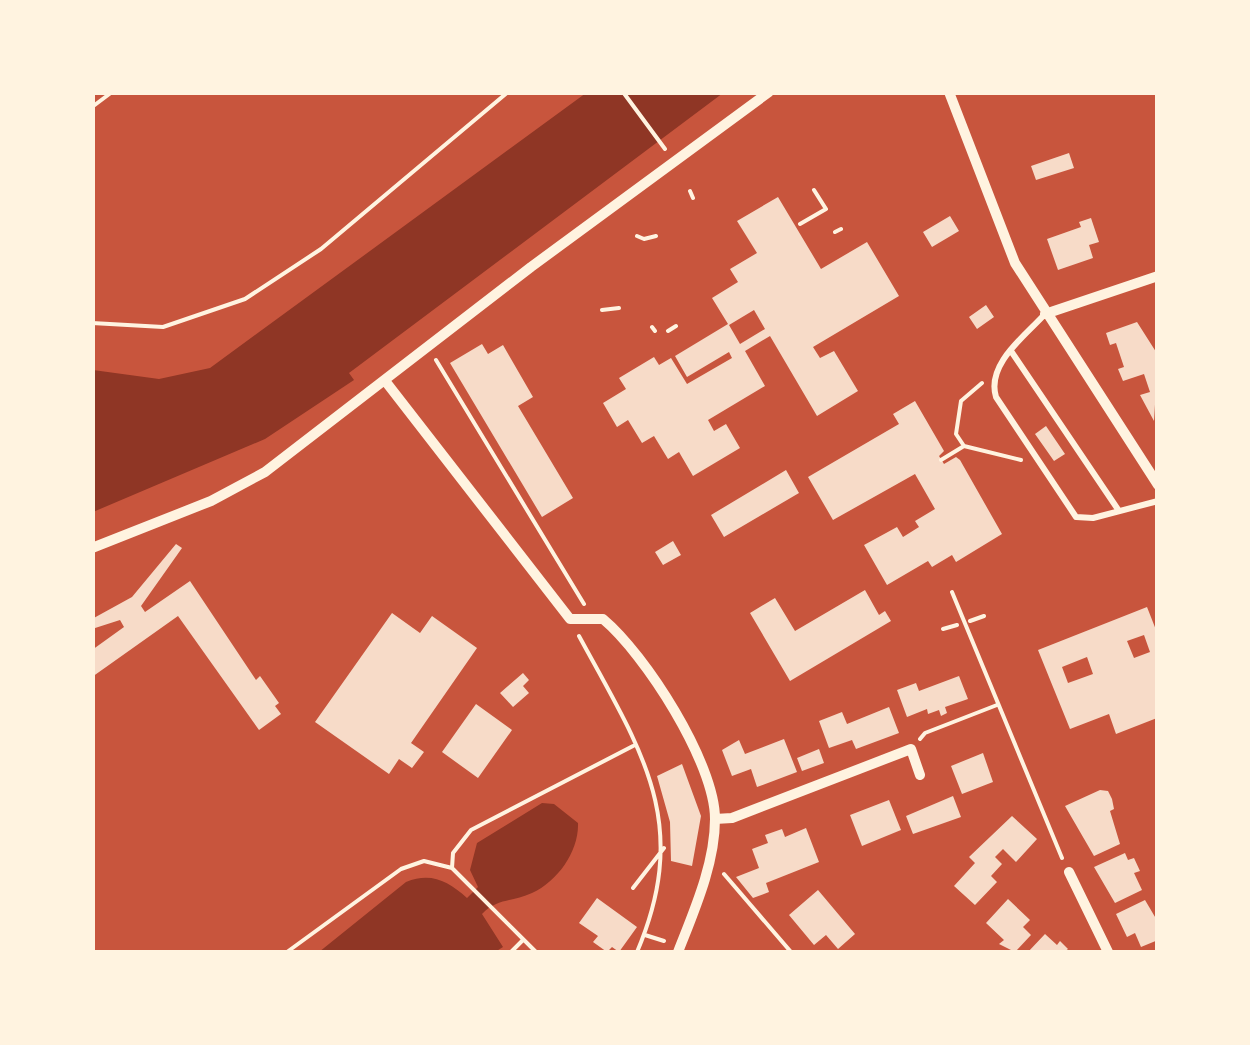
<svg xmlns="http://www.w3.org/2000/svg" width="1250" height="1045" viewBox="0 0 1250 1045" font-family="'Titillium Web',sans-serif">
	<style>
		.water { fill: #8f3625 }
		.building { fill: #f7dbc8; fill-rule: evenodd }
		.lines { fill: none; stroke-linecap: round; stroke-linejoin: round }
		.path { stroke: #fff3e0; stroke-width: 4 }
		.service { stroke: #fff3e0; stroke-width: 6 }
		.minor { stroke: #fff3e0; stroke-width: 10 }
	</style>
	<rect width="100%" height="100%" fill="#c8553d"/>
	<path class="water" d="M586 93H723L349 373 354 380 265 439 93 512V370L159 379 210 368Z
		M542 803 554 804 578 823C579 851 558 881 532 893 513 902 497 898 482 914L503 947 495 952H319L406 882C431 872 448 881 467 898L478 887 470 870 477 843Z"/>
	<path class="building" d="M1069 153 1074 168 1036 180 1031 166Z
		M778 197 821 269 867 242 899 296 813 347 820 358 834 351 858 391 817 416 770 336 745 351 765 386 708 420 714 431 726 424 740 448 693 476 679 452 668 459 654 436 642 443 628 420 617 427 603 403 626 389 619 378 654 357 659 365 671 358 687 384 732 358 729 352 687 377 675 356 728 324 712 298 738 282 730 269 757 253 737 221ZM754 310 765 329 740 344 729 325Z
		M950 216 959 231 932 247 923 232Z
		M1091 218 1099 242 1089 245 1093 258 1058 270 1047 239 1081 227 1079 222Z
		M986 305 994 317 977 329 969 317Z
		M1137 322 1158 355 1154 421 1140 395 1150 392 1144 374 1123 381 1118 369 1124 367 1116 343 1110 345 1106 333Z
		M482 344 488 354 503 345 533 397 518 406 573 498 542 517 450 363Z
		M915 401 944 451 939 456 944 464 956 457 960 460 1002 534 956 562 952 555 932 567 928 561 887 585 864 545 897 527 903 537 919 527 915 521 935 509 915 474 833 520 808 477 899 424 893 414Z
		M1046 426 1065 454 1054 461 1035 434Z
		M786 470 799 493 724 537 711 515Z
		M673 541 681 555 663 565 655 552Z
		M176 544 182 548 141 606 145 612 190 581 256 680 260 676 279 703 275 706 281 714 259 730 178 616 92 677V650L124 627 120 620 92 629V619L132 597Z
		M865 590 879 615 885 611 891 621 790 681 750 613 775 598 795 631Z
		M1147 607 1158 635 1157 718 1116 734 1109 714 1070 729 1038 650ZM1144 635 1150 652 1134 658 1127 641ZM1087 657 1093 674 1068 683 1062 667Z
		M392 613 420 633 432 616 477 648 411 743 424 752 412 768 399 759 389 774 315 722Z
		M523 673 529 680 523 686 529 693 513 707 500 693Z
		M959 676 968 699 945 707 947 713 941 716 939 710 928 714 927 709 907 717 897 690 916 683 919 691Z
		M476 704 512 730 478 778 442 752Z
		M889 707 899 733 856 749 852 740 829 748 819 721 842 712 847 724Z
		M784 739 797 772 757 787 751 769 732 776 722 750 739 740 745 754Z
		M819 749 824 763 802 771 797 758Z
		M983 753 993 782 962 794 951 766Z
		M682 764 701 816 692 866 671 861 670 822 657 776Z
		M1100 790 1108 791 1112 799 1114 809 1110 811 1120 844 1094 856 1065 806Z
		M953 796 961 817 913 834 906 816Z
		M889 800 901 830 862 846 850 815Z
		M1012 816 1037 839 1016 862 1003 849 995 857 1002 864 991 876 997 882 975 905 954 886 975 863 969 857Z
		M806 828 819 862 766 883 769 892 753 898 736 877 759 868 752 849 768 843 765 835 782 829 785 837Z
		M1125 853 1128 860 1134 858 1140 871 1134 873 1142 890 1115 903 1094 867Z
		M818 890 855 934 838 949 826 935 814 945 789 915Z
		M597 898 637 927 619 952 612 947 607 952 593 942 598 936 579 923Z
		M1008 899 1030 920 1023 927 1031 935 1015 952 999 944 1004 940 986 923Z
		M1145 900 1158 922V940L1141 947 1135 933 1127 937 1116 914Z
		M1045 934 1057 945 1060 941 1068 949 1064 952H1028Z"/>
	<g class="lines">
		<path class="path" d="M623 92 665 149
			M92 107 112 92
			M690 191 693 198
			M800 224 826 209 814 190
			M835 232 841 229
			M637 236 644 239 656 236
			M602 310 619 308
			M92 323 163 327 245 299 321 249 508 92
			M652 327 655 331
			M668 331 676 326
			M436 360 584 604
			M964 446 956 434 961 401 982 383
			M941 460 964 446 1021 460
			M952 592 1062 858
			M970 621 984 616
			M943 629 957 625
			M579 636C642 752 692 822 637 952
			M920 739 925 733 997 705
			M452 868 536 952
			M724 874 791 952
			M633 888 664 848
			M645 935 664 941
			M287 952 401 869 424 861 452 868 453 853 471 830 633 746
			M511 952 523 940"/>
		<path class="service" d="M1045 314C1025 336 986 364 996 397L1076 517 1093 518 1158 501
			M1011 351 1119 511"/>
		<path class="minor" d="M949 92 1015 263 1158 485
			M1045 314 1158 276
			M386 382 570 619H603C645 654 715 763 715 819 715 864 694 911 678 952
			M92 548 211 501 265 472 531 267 769 92
			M715 819 732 818 911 749 920 775
			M1069 872 1108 952"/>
	</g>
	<rect width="1250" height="1045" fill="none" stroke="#fff3e0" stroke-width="190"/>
</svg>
